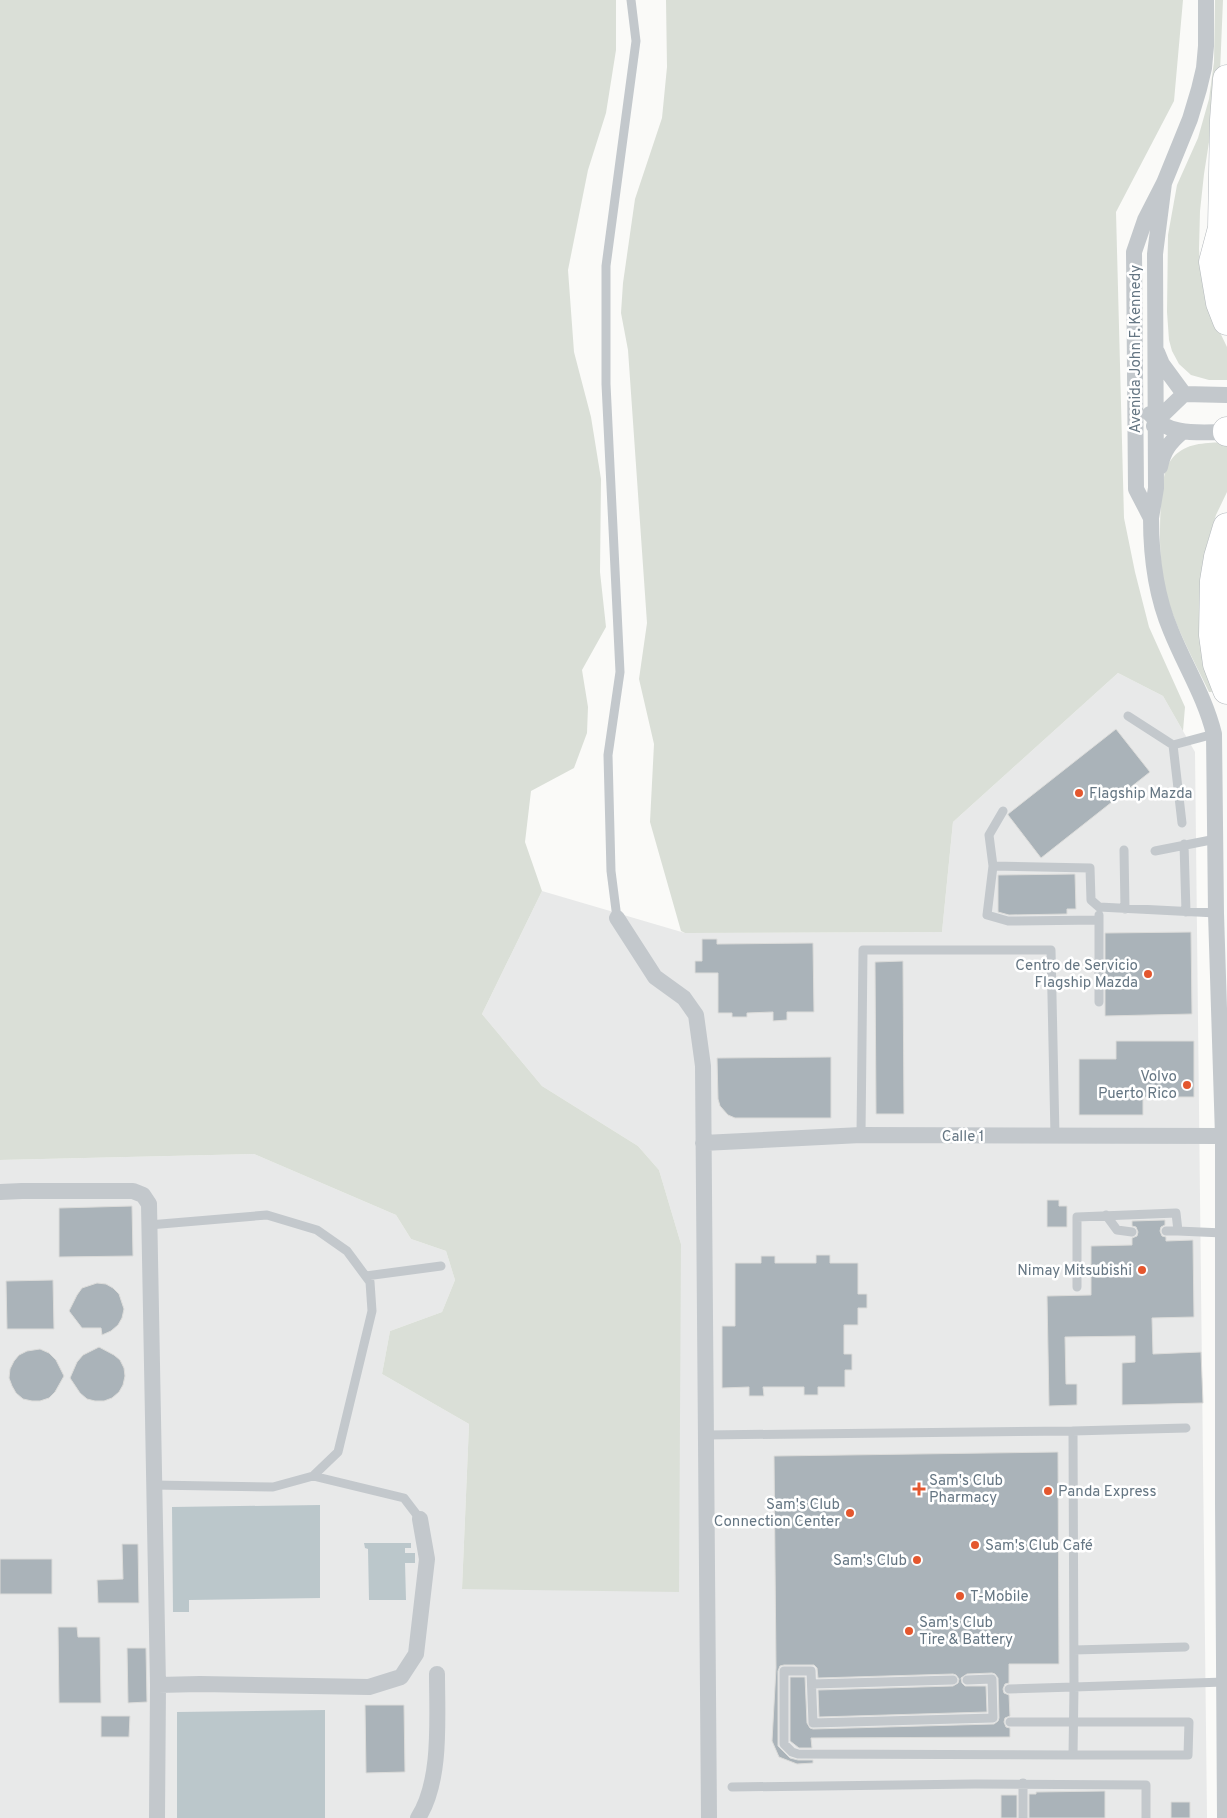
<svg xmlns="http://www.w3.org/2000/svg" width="1227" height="1818" viewBox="0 0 1227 1818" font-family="Overpass,sans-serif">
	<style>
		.built { fill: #e8e9e9 }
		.green { fill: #dadfd7 }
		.water { fill: #bbc7cb }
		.building { fill: #aab3b9; stroke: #dcdcda }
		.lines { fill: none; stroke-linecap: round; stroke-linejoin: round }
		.highway-casing { stroke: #b4b9bd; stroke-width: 29 }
		.lane { stroke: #c3c8cc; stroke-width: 9 }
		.street { stroke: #c3c8cc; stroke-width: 16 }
		.highway { stroke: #fff; stroke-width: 28 }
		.poi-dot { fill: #e4572e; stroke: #fff; stroke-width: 2 }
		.labels { text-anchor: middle; stroke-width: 5; stroke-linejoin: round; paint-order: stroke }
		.street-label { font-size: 15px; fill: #657683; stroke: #fff }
		.poi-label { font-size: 15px; fill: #657683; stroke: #fff; text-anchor: start }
	</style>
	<rect width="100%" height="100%" fill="#fafaf8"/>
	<path class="built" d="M1118 673 1163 696 1195 752 1207 1818H0V1160L254 1154 396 1215 411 1239 446 1251 455 1280 442 1312 390 1331 382 1374 469 1424 462 1589 681 1244 659 1170 638 1146 542 1086 482 1014 542 891 685 933 942 932 953 822Z"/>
	<path class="green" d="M0 0H616V50L606 113 588 170 568 270 574 352 591 417 601 479 600 572 606 627 582 670 588 707 587 733 574 768 531 791 525 842 542 891 482 1014 542 1086 638 1146 659 1170 681 1244 679 1592 462 1589 469 1424 382 1374 390 1331 442 1312 455 1280 446 1251 411 1239 396 1215 254 1154 0 1160Z
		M666 0H1183L1174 101 1116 212 1124 518 1135 572 1149 627 1185 707 1183 731 1163 696 1118 673 953 822 942 932 685 933 681 931 650 822 654 744 639 679 647 623 628 350 621 313 623 283 635 199 662 118 667 67Z
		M1215 0H1223L1220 72 1204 174 1200 211 1199 249 1200 264 1213 318 1227 347V380H1209L1191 375 1179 364 1172 351 1169 340 1167 312 1168 235 1177 185 1198 138 1209 99 1214 62Z
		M1227 442V492L1216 515 1207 544 1204 561 1206 667 1212 692H1209C1193 659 1175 626 1165 591 1158 568 1158 488 1167 466 1170 461 1174 455 1179 452 1192 442 1211 443 1227 442Z"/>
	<path class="water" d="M320 1505V1598L189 1600V1612H173L172 1507Z
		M364 1543H411V1548H405V1553H415V1563H405L406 1600H369L368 1549 365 1548Z
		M325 1710V1818H177V1712Z"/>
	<path class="building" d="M1116 729 1150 772 1041 858 1008 815V814Z
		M1075 874 1076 909H1067V914L1009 915 998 912V875Z
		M1191 932 1192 1014 1105 1016V933Z
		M702 939H717V944L813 943 814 1012H787V1020L773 1021V1012L747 1013V1017H732V1013H718V973H695V961H702Z
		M903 961 904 1114H876L875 962Z
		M1116 1041H1194V1097H1143V1115H1079V1059H1116Z
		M831 1057V1118H735L728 1115 720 1106 718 1099 717 1058Z
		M1047 1200H1059V1206H1067V1227H1047Z
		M132 1206 133 1256 59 1257V1208Z
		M1165 1220V1225L1161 1227 1160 1231 1162 1236 1166 1237V1241L1193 1240 1194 1317 1152 1318 1153 1354 1201 1352 1203 1403 1122 1405V1363L1135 1362V1336L1065 1337 1066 1384H1077V1405L1049 1406 1047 1296 1091 1295V1246L1132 1245V1238L1137 1236 1138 1232 1136 1227 1132 1226V1221Z
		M816 1255H830V1263H858V1294H867V1308H858V1325H844V1354H852V1370H845V1387H818V1395H804V1387H763L764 1396H749V1387L722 1388V1326H735V1263H761V1256H775V1263H816Z
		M53 1280 54 1329H7L6 1281Z
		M97 1283 106 1284 113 1288 119 1294 124 1309 122 1318 118 1325 111 1331 102 1335 101 1328H82L69 1311 77 1295 82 1288Z
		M99 1347 114 1355 120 1360 124 1368 125 1376 123 1385 119 1392 112 1398 104 1401H95L87 1399 80 1393 70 1378 77 1362 83 1355Z
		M40 1349 49 1353 56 1360 64 1376 55 1392 49 1398 40 1401H32L23 1399 16 1393 12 1386 9 1378 10 1369 14 1361 19 1355 27 1351Z
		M1058 1452 1059 1664H1009V1683L1005 1684 1003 1689 1004 1693 1009 1695 1010 1716 1005 1718 1004 1722 1006 1727 1010 1728V1737L811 1738 812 1748H799L790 1741V1677H805L807 1723 810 1728 813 1729 994 1724 998 1721 999 1718 998 1678 995 1674 992 1673 967 1674 961 1678 962 1683 965 1686H986L987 1712 819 1717 818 1690 953 1686 958 1683 959 1679 956 1675 953 1674 818 1678 817 1668 814 1665H784L780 1666 778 1671V1746L790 1758 798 1760H813V1763L797 1764 779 1757 772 1741 776 1668 774 1456Z
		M122 1544H138L139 1603H98L97 1580 123 1579Z
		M0 1559H52V1594H0Z
		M58 1627H77L78 1637H100L101 1703H59Z
		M127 1648H146L147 1702 128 1703Z
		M365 1705H404L405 1772 366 1773Z
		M101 1716H130L129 1737H101Z
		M1105 1791V1818H1029V1794H1036V1792Z
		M1001 1795H1017V1818H1001Z
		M1171 1802H1190V1818H1171Z"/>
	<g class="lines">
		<g class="highway-casing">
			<path id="highway" d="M1227 79 1224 120 1222 228 1213 262 1220 303 1227 321
				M1227 432V431
				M1227 527 1218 557 1214 581 1213 635 1217 664 1227 690"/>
		</g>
		<path class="lane" d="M1128 716 1173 745
			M1182 823 1173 745 1214 734
			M1184 844 1186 912
			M1124 850 1125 909
			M1155 851 1216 839
			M993 866 989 835 1003 811
			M617 918 611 871 608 755 620 672 606 384V266L636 41 631 0
			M1099 920 1008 921 987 915 993 866 1090 868 1091 900 1099 907 1216 913
			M1099 1002V915
			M861 1135 863 950H1051L1055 1136
			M1106 1215 1117 1230 1132 1232
			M149 1225 267 1215 317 1230 347 1251 370 1282 372 1311 338 1452 313 1476 273 1487 153 1485
			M1166 1231H1178
			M366 1276 441 1266
			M1077 1287V1217L1176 1213 1178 1231 1223 1233
			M1186 1428 1073 1431 1074 1687 1224 1682
			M706 1435 1073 1431
			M313 1476 404 1498 420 1519
			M1074 1650 1185 1647
			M967 1680 992 1679 993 1718 813 1723 811 1671H784V1744L792 1752 798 1754 1073 1755
			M812 1684 953 1680
			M1009 1689 1074 1687 1073 1755H1188L1189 1722H1010
			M1023 1783V1818
			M732 1787 975 1784 1146 1785V1818"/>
		<path class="street" d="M1164 183 1155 254 1156 488 1151 518 1136 489 1134 252 1145 220 1164 183 1190 119 1199 89 1204 68 1206 46V0
			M1157 352 1162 364 1184 394
			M1150 414C1169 437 1200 432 1227 432
			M1154 426 1156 421 1184 394 1227 395
			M1160 467C1163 451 1170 442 1182 432
			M1151 518C1151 556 1156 596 1171 631 1185 666 1205 697 1214 734L1216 913 1223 1136V1502L1225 1818
			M617 918 655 977 684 998 696 1015 703 1066 709 1818
			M703 1143 861 1135 1223 1136
			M0 1192 22 1191H133L143 1195 149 1204 158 1685 157 1818
			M158 1685 200 1684 369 1687 401 1677 416 1654 427 1559 420 1519
			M418 1818C442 1781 437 1718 437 1674"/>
		<use href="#highway" class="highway"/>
	</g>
	<g class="poi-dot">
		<circle cx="1079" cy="793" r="5"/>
		<circle cx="1148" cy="974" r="5"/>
		<circle cx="1187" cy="1085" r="5"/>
		<circle cx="1142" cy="1270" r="5"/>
		<path d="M916.5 1481.5h5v5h5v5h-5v5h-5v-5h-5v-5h5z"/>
		<circle cx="1048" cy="1491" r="5"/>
		<circle cx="850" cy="1513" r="5"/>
		<circle cx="975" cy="1545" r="5"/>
		<circle cx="917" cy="1560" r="5"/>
		<circle cx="960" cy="1596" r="5"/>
		<circle cx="909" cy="1631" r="5"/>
	</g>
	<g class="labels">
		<g class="street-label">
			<text transform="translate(1135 349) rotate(-90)" y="5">Avenida John F. Kennedy</text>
			<text x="963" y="1141">Calle 1</text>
		</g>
		<g class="poi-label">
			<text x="1089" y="798">Flagship Mazda</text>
			<text x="1138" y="970" text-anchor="end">Centro de Servicio<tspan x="1138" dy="17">Flagship Mazda</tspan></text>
			<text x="1177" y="1081" text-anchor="end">Volvo<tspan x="1177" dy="17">Puerto Rico</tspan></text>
			<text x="1132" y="1275" text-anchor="end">Nimay Mitsubishi</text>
			<text x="929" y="1485">Sam's Club<tspan x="929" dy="17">Pharmacy</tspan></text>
			<text x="1058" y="1496">Panda Express</text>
			<text x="840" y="1509" text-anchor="end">Sam's Club<tspan x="840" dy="17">Connection Center</tspan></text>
			<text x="985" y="1550">Sam's Club Café</text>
			<text x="907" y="1565" text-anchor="end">Sam's Club</text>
			<text x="970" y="1601">T-Mobile</text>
			<text x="919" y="1627">Sam's Club<tspan x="919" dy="17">Tire &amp; Battery</tspan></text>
		</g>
	</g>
</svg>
